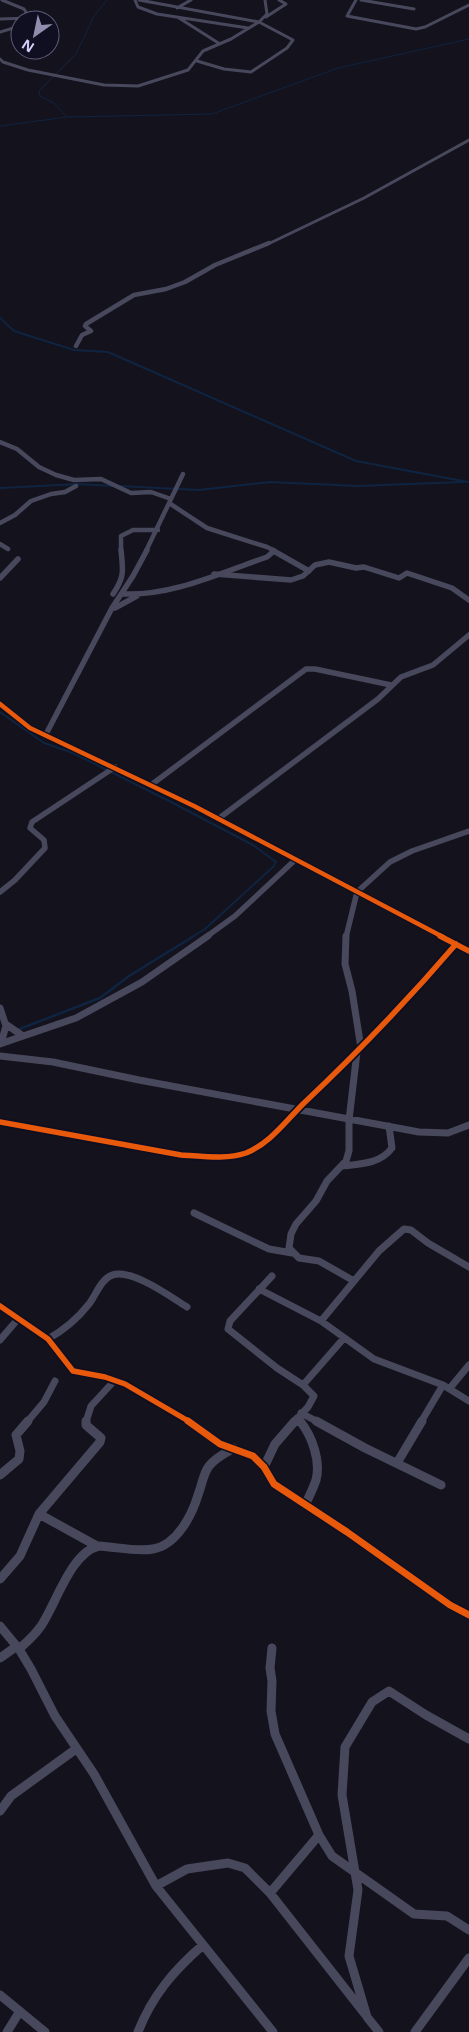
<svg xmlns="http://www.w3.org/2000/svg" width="469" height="2032" viewBox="0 0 469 2032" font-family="'Open Sans',sans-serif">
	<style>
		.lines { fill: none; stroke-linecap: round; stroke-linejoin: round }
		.stream-far2 { stroke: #0f2440; stroke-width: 1 }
		.stream-far1 { stroke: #0f2440; stroke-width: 2 }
		.stream { stroke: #0f2440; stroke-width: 2.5 }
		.minor-far4 { stroke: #48485d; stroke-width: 3 }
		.minor-far3 { stroke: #48485d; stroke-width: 4.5 }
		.minor-far2 { stroke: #48485d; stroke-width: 5.5 }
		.minor-far1 { stroke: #48485d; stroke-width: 7 }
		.minor { stroke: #48485d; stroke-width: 9 }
		.cycleway-far2-casing { stroke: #100e21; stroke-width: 7 }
		.cycleway-far1-casing { stroke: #100e21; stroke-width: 9 }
		.cycleway-casing { stroke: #100e21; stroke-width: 10 }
		.cycleway-far2 { stroke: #e8590c; stroke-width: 4.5 }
		.cycleway-far1 { stroke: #e8590c; stroke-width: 5.5 }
		.cycleway { stroke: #e8590c; stroke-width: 7 }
	</style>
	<rect width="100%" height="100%" fill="#14121d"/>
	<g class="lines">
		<path class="stream-far2" d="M67 117 54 103 40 96 39 91 76 54 94 16 107 0
			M0 126 67 117 212 114 338 68 469 39"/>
		<path class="stream-far1" d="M0 318 14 331 74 350 108 352 356 461 468 482
			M119 486 199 490 270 482 358 486 463 482
			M0 488 79 484 113 486
			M0 712 44 743 73 753 171 802 253 845 276 862 273 867 205 929 192 937"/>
		<path class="stream" d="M17 1030 100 998 129 976 194 936"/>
		<path class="minor-far4" d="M2 0 24 9 31 20
			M135 0 138 7 157 14 248 28
			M139 0 259 22 293 40 287 48 251 72 224 69 197 61
			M356 0 347 16 416 29 425 27 469 5
			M361 0 414 9
			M177 8 191 0
			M266 17 286 4 279 0
			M179 18 220 44
			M0 19 31 18
			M0 32 20 26
			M0 59 3 62 28 70 104 85 138 86 188 70 203 51 231 39 259 22 267 14 265 0
			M266 245 364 198 469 140"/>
		<path class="minor-far3" d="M76 346 82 335 91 331 85 326 86 324 134 295 166 289 185 282 215 265 269 243
			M0 442 17 449 39 467 56 475 74 480 101 479 131 493 151 492 171 499
			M169 503 207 528 267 547 275 551
			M0 523 15 515 31 501 51 494 65 492 76 486
			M0 544 8 549
			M121 551V536L133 530H158
			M146 551 183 474"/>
		<path class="minor-far2" d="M272 550 309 571
			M214 574 291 580 303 576 315 565 329 562 356 568 364 567 399 578 407 573 452 588 469 600
			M0 578 18 559
			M113 594C125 576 123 571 121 550
			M123 594C173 596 220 573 267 557L274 551
			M115 608 137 596
			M0 704 30 728 194 806 443 937
			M45 736 112 608 133 576 147 550
			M151 785 306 669H315L391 685
			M218 819 378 699 401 677 433 665 469 635
			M0 892 15 880 45 848 44 840 30 828 32 822 115 767
			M206 937 235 916 295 860
			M346 937 357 892 390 862 412 851 469 831"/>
		<path class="minor-far1" d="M346 936 345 964 352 991 361 1048
			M440 936 469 951
			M0 1008 6 1026 1 1043
			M7 1025 23 1036
			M0 1044 76 1018 142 982 208 936
			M0 1056 53 1062 139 1080 419 1132 448 1133 469 1125
			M0 1122 181 1155C201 1156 226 1160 246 1153 269 1144 285 1122 303 1104 357 1053 408 1000 456 944
			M342 1166C361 1164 380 1164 392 1148L389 1126
			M194 1213 269 1249 292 1253
			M272 1276 230 1321 228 1329 277 1368 303 1385 314 1396 308 1407 294 1422
			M354 1281 319 1261 299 1258 289 1248 291 1234 296 1224 316 1201 327 1181 346 1161 349 1151V1120L357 1052
			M259 1289 321 1321 374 1359 443 1385 469 1401
			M0 1306 48 1339 73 1371 105 1377 125 1384 190 1422
			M321 1321 379 1251 404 1229 411 1230 428 1243 469 1267
			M48 1339C64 1330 78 1318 89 1304 96 1295 100 1281 110 1276 129 1266 171 1297 187 1307
			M0 1340 18 1319
			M303 1385 344 1338
			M450 1388 469 1365
			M301 1413 318 1422
			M297 1418 301 1422
			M27 1422 44 1402 55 1381
			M86 1422 91 1406 115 1380
			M421 1422 443 1385"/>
		<path class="minor" d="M188 1421 220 1444 253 1456 264 1467 274 1484 347 1532 450 1605 469 1615
			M300 1421C312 1436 321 1461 316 1480 313 1489 309 1497 305 1505
			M316 1421 365 1448 441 1485
			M397 1463 422 1421
			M264 1467 275 1444 295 1421
			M0 1475 19 1459 20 1451 16 1435 28 1421
			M39 1514 97 1546
			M0 1579 20 1556 39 1514 100 1442 101 1438 86 1425V1421
			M0 1626 19 1649 31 1669 55 1716 94 1774 156 1886 273 2032
			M272 1648 270 1668 272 1681 271 1711 275 1734 319 1835 332 1856 414 1914 447 1916 469 1930
			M19 1649C27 1642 35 1635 41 1626 56 1604 71 1552 99 1546 117 1547 136 1552 153 1549 177 1545 192 1515 198 1495 202 1485 203 1474 209 1466 215 1458 225 1453 234 1448
			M0 1658 17 1646
			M0 1811 11 1796 76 1749
			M156 1886 187 1869 228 1863 245 1868 270 1893 319 1835
			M270 1893 365 2014
			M0 1995 45 2032
			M7 2032 20 2011
			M138 2032C152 1996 174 1970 203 1945
			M379 2032 367 2017 349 1956 358 1890 342 1795 345 1747 372 1702 389 1691 426 1715 469 1739
			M415 2032 469 1958"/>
		<g class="cycleway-far2-casing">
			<path id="cycleway-far2" d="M0 704 30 728 194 806 443 937"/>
		</g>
		<g class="cycleway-far1-casing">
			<path id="cycleway-far1" d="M440 936 469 951
				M0 1122 181 1155C201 1156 226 1160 246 1153 269 1144 285 1122 303 1104 357 1053 408 1000 456 944
				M0 1306 48 1339 73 1371 105 1377 125 1384 190 1422"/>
		</g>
		<g class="cycleway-casing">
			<path id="cycleway" d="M188 1421 220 1444 253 1456 264 1467 274 1484 347 1532 450 1605 469 1615"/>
		</g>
		<use href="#cycleway-far2" class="cycleway-far2"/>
		<use href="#cycleway-far1" class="cycleway-far1"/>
		<use href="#cycleway" class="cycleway"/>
	</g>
	<g transform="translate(35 35) rotate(213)"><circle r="24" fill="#100e21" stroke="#5e5c79"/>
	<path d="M0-4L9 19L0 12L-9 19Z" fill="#908eaf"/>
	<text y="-8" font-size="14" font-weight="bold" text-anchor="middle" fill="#d3d0fd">N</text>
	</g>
</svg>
